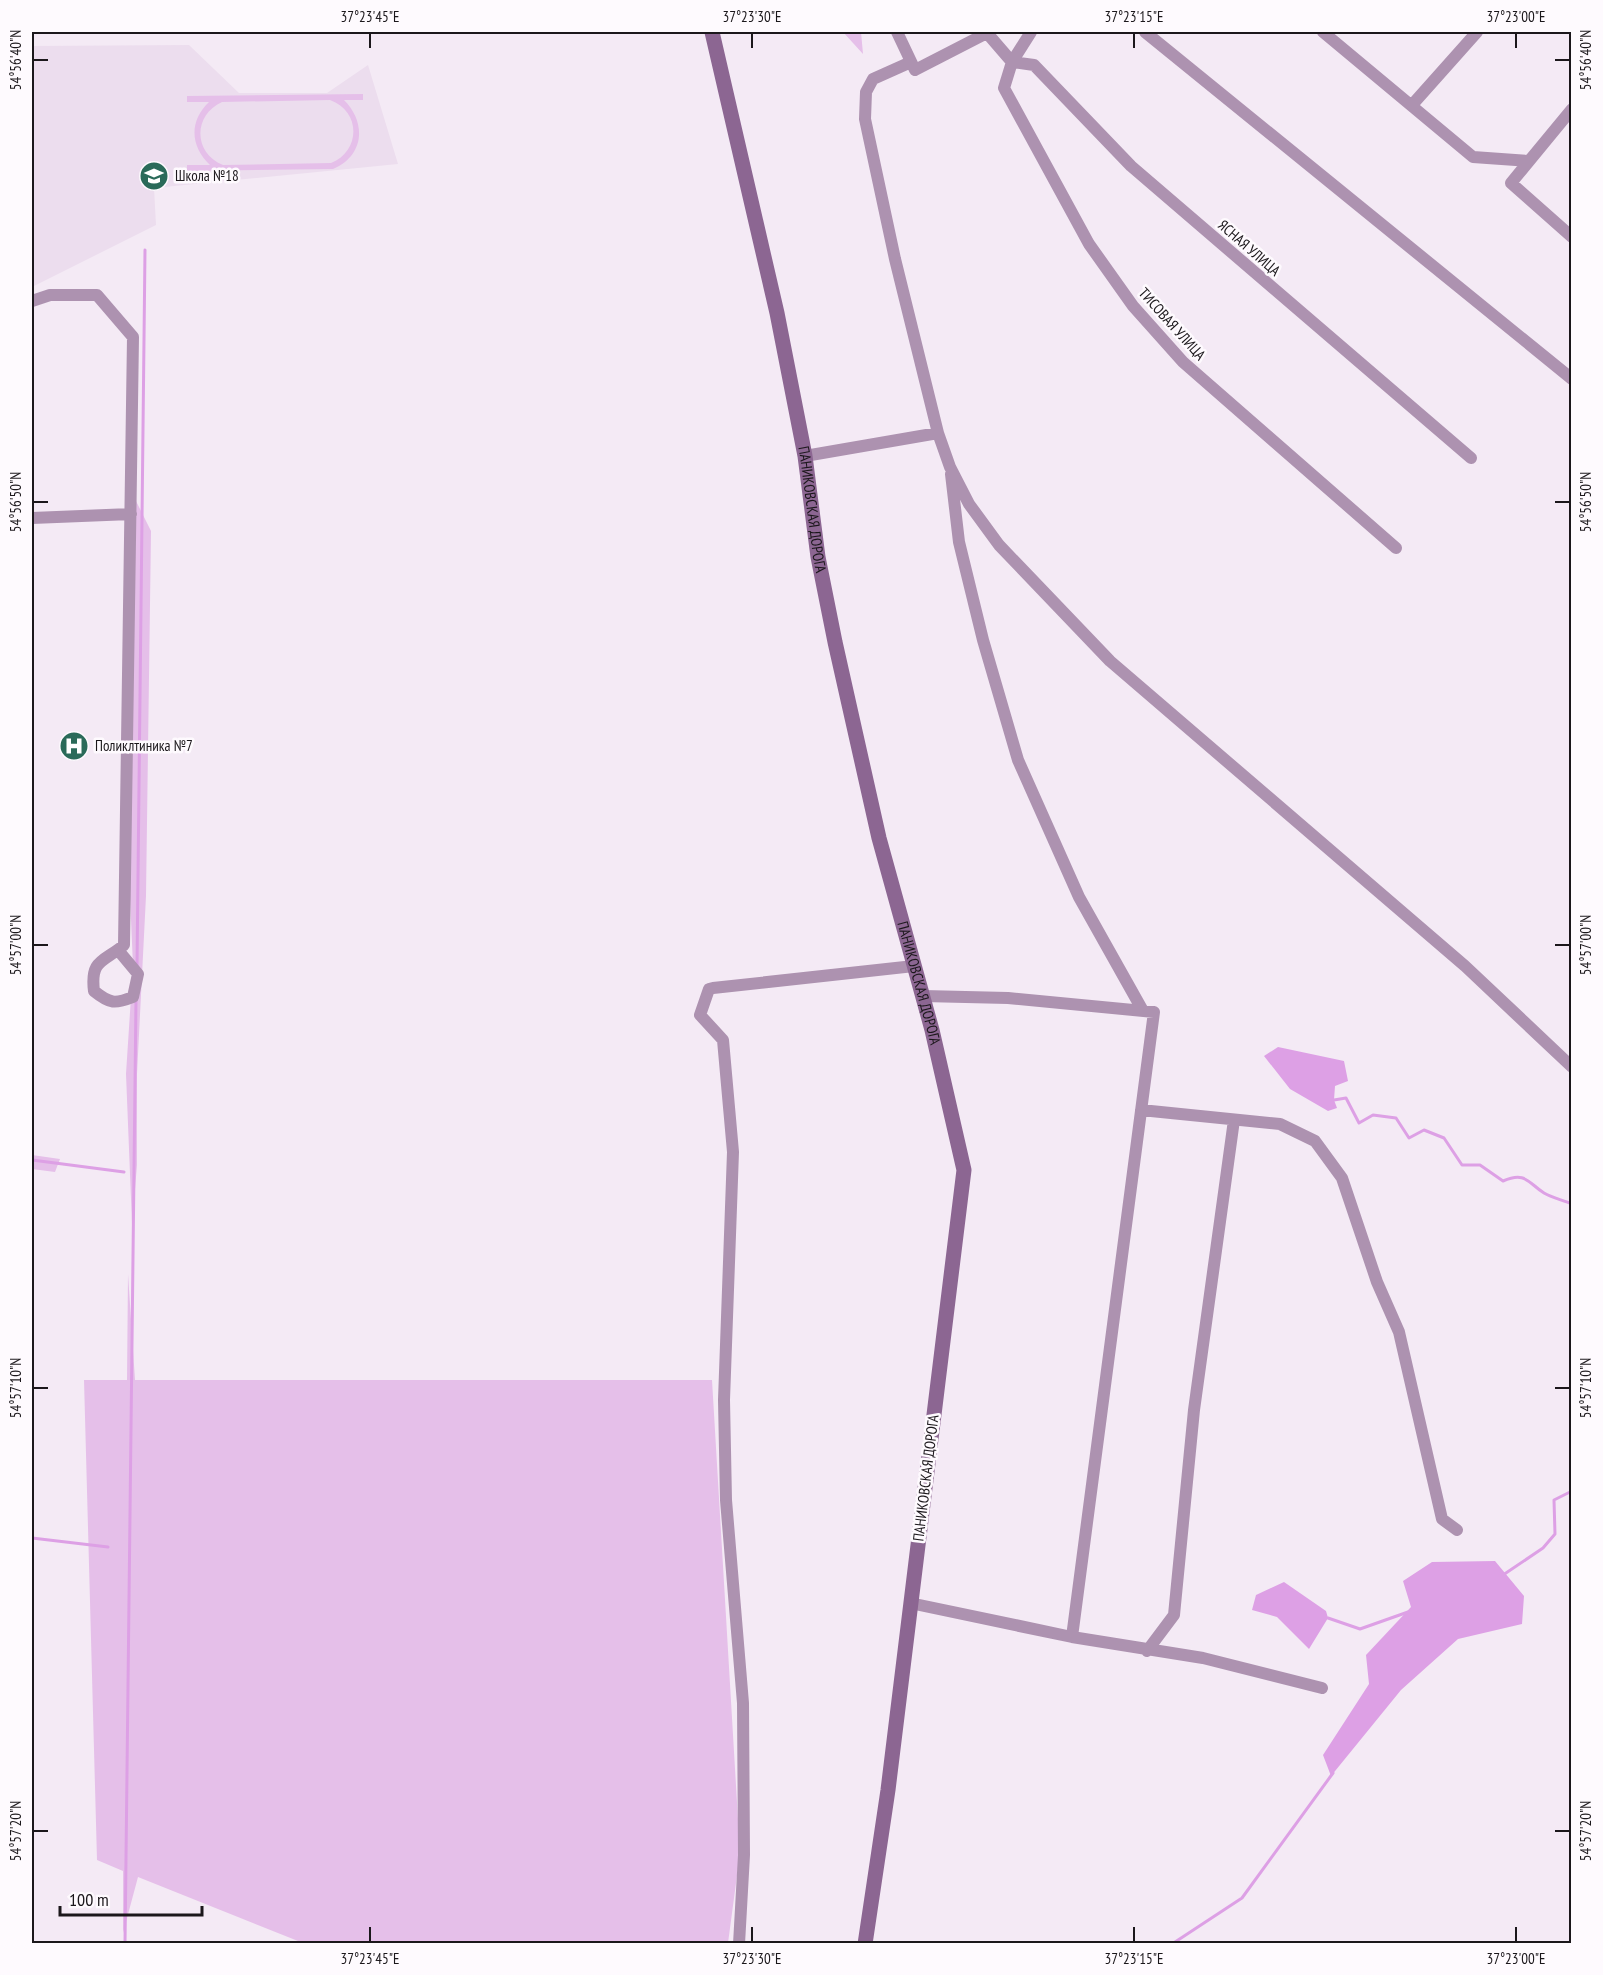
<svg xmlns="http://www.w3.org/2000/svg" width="1603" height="1975" viewBox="0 0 1603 1975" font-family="'PT Sans Narrow',sans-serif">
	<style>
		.built { fill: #ecddee }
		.green { fill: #e5bfe9; fill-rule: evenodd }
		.water { fill: #dda0e5 }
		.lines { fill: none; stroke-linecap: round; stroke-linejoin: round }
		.stream { stroke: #dda0e5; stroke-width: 3 }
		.street { stroke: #ad92b0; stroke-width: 12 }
		.secondary { stroke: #8c6692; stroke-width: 15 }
		.ticks { fill: none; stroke: #1b171b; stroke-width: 2 }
		.labels { text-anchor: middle; stroke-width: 5; stroke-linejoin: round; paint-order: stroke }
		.poi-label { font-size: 15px; fill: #1b171b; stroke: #fefafe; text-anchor: start }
		.street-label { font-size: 15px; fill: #1b171b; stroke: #fefafe }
		.neatline { fill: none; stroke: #1b171b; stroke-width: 2 }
		.ticks-label { font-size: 15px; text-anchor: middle; fill: #1b171b }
	</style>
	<rect width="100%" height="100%" fill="#f4eaf5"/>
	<path class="built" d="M189 45 239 93H327L368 65 398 164 154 188 156 225 32 287V46Z"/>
	<path class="green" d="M843 32H861L863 54Z
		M363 94V100H344C367 123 364 156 333 169L187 171V165H210C190 146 189 121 209 102H187V96ZM330 100C361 111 361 151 331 163L223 165C193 153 193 115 222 102Z
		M135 499 151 531 146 896 137 1074V1165L132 1224 126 1074 133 966 129 873Z
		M32 1155 60 1159 55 1172 32 1169Z
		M128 1274 135 1380H712L740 1853 728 1943H303L138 1877 123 1933V1871L97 1860 84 1380H127Z"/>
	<path class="water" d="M1278 1047 1344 1061 1348 1081 1335 1086 1334 1100 1337 1108 1328 1111 1290 1089 1264 1056Z
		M1495 1561 1524 1596 1522 1624 1458 1639 1401 1690 1331 1776 1323 1755 1369 1684 1366 1655 1411 1607 1403 1581 1432 1562Z
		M1284 1582 1326 1611 1328 1618 1309 1649 1277 1617 1252 1610 1256 1595Z"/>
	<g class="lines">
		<path class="stream" d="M137 966 145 250
			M1334 1100 1346 1098 1359 1123 1373 1115 1396 1118 1409 1138 1424 1130 1444 1138 1462 1165H1480L1503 1181C1526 1171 1528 1183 1544 1193 1552 1198 1563 1200 1572 1204
			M32 1160 124 1172
			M32 1538 108 1547
			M1503 1575 1543 1548 1555 1534 1554 1500 1572 1491
			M1328 1618 1360 1629 1408 1612
			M125 1944 136 999
			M1172 1944 1242 1898 1333 1773"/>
		<path class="street" d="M897 32 915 70 987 33 1012 62 1031 32
			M1145 32 1572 379
			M1323 32 1473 157 1528 161
			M911 62 873 79 866 92 865 119 895 259 938 433
			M1412 105 1477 32
			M1572 109 1511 183 1572 237
			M32 301 50 295H97L133 337 124 945C104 962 90 959 94 991 110 1004 115 1004 133 997L138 974 118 950
			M805 456 938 433 950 467 969 504 999 545 1110 661 1465 966 1572 1067
			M951 474 959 542 983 640 1018 760 1079 897 1143 1011
			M32 518 131 514
			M1396 548 1183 362 1133 306 1089 244 1004 88 1012 62 1034 65 1131 166 1471 458
			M923 996 1008 998 1154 1012 1072 1637
			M1141 1110 1280 1124 1315 1141 1342 1178 1377 1282 1399 1332 1442 1519 1457 1530
			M910 1603 1072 1637 1203 1658 1322 1688
			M1147 1651 1174 1615 1194 1410 1234 1120
			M739 1944 744 1855 743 1703 726 1500 724 1400 733 1152 723 1040 700 1015 709 989 713 988 914 966"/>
		<path class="secondary" id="s1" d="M712 32 777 313 805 456 818 557 835 642 879 838 932 1030 964 1170 888 1790 865 1944"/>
	</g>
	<path class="ticks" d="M370 33V48M752 33V48M1134 33V48M1516 33V48M33 60H48M1555 60H1570M33 502H48M1555 502H1570M33 945H48M1555 945H1570M33 1388H48M1555 1388H1570M33 1831H48M1555 1831H1570M370 1927V1942M752 1927V1942M1134 1927V1942M1516 1927V1942"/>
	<defs>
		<g id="school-disc" transform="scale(1.5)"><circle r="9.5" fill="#2a6a59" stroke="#fefafe"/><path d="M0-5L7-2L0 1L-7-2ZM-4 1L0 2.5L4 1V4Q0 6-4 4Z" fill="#fff"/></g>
		<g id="hospital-disc" transform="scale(1.5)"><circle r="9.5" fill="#2a6a59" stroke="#fefafe"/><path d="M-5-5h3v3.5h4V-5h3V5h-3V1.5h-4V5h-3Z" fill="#fff"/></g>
	</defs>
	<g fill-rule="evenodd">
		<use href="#school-disc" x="154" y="176"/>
		<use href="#hospital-disc" x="74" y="746"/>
	</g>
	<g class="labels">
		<g class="poi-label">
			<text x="175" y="181">Школа №18</text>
			<text x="95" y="751">Поликлтиника №7</text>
		</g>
		<g class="street-label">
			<text transform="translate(1249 248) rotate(41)" y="5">ЯСНАЯ УЛИЦА</text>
			<text transform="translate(1172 324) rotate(48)" y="5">ТИСОВАЯ УЛИЦА</text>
			<text dy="5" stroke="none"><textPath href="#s1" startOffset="488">ПАНИКОВСКАЯ ДОРОГА</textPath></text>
			<text dy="5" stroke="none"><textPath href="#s1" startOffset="974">ПАНИКОВСКАЯ ДОРОГА</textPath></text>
			<text transform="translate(926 1478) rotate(-83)" y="5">ПАНИКОВСКАЯ ДОРОГА</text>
		</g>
	</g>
	<rect width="1603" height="1975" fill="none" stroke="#fefafe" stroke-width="66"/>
	<path d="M60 1906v9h142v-9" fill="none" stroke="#1b171b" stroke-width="3"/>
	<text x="69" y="1906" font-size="18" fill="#1b171b" stroke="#fefafe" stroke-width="4.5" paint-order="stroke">100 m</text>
	<rect x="33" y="33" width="1537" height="1909" class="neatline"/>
	<g class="ticks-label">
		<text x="370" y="22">37°23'45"E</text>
		<text x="752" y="22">37°23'30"E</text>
		<text x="1134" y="22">37°23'15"E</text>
		<text x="1516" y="22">37°23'00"E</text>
		<text transform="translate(1586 60) rotate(-90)" y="5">54°56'40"N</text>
		<text transform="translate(16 60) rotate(-90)" y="5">54°56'40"N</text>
		<text transform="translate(1586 502) rotate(-90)" y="5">54°56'50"N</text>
		<text transform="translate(16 502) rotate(-90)" y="5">54°56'50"N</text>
		<text transform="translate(1586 945) rotate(-90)" y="5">54°57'00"N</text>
		<text transform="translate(16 945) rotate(-90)" y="5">54°57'00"N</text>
		<text transform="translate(1586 1388) rotate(-90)" y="5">54°57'10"N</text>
		<text transform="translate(16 1388) rotate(-90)" y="5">54°57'10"N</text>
		<text transform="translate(1586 1831) rotate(-90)" y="5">54°57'20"N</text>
		<text transform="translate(16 1831) rotate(-90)" y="5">54°57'20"N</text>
		<text x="370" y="1964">37°23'45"E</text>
		<text x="752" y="1964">37°23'30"E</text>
		<text x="1134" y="1964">37°23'15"E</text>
		<text x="1516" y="1964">37°23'00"E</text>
	</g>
</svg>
